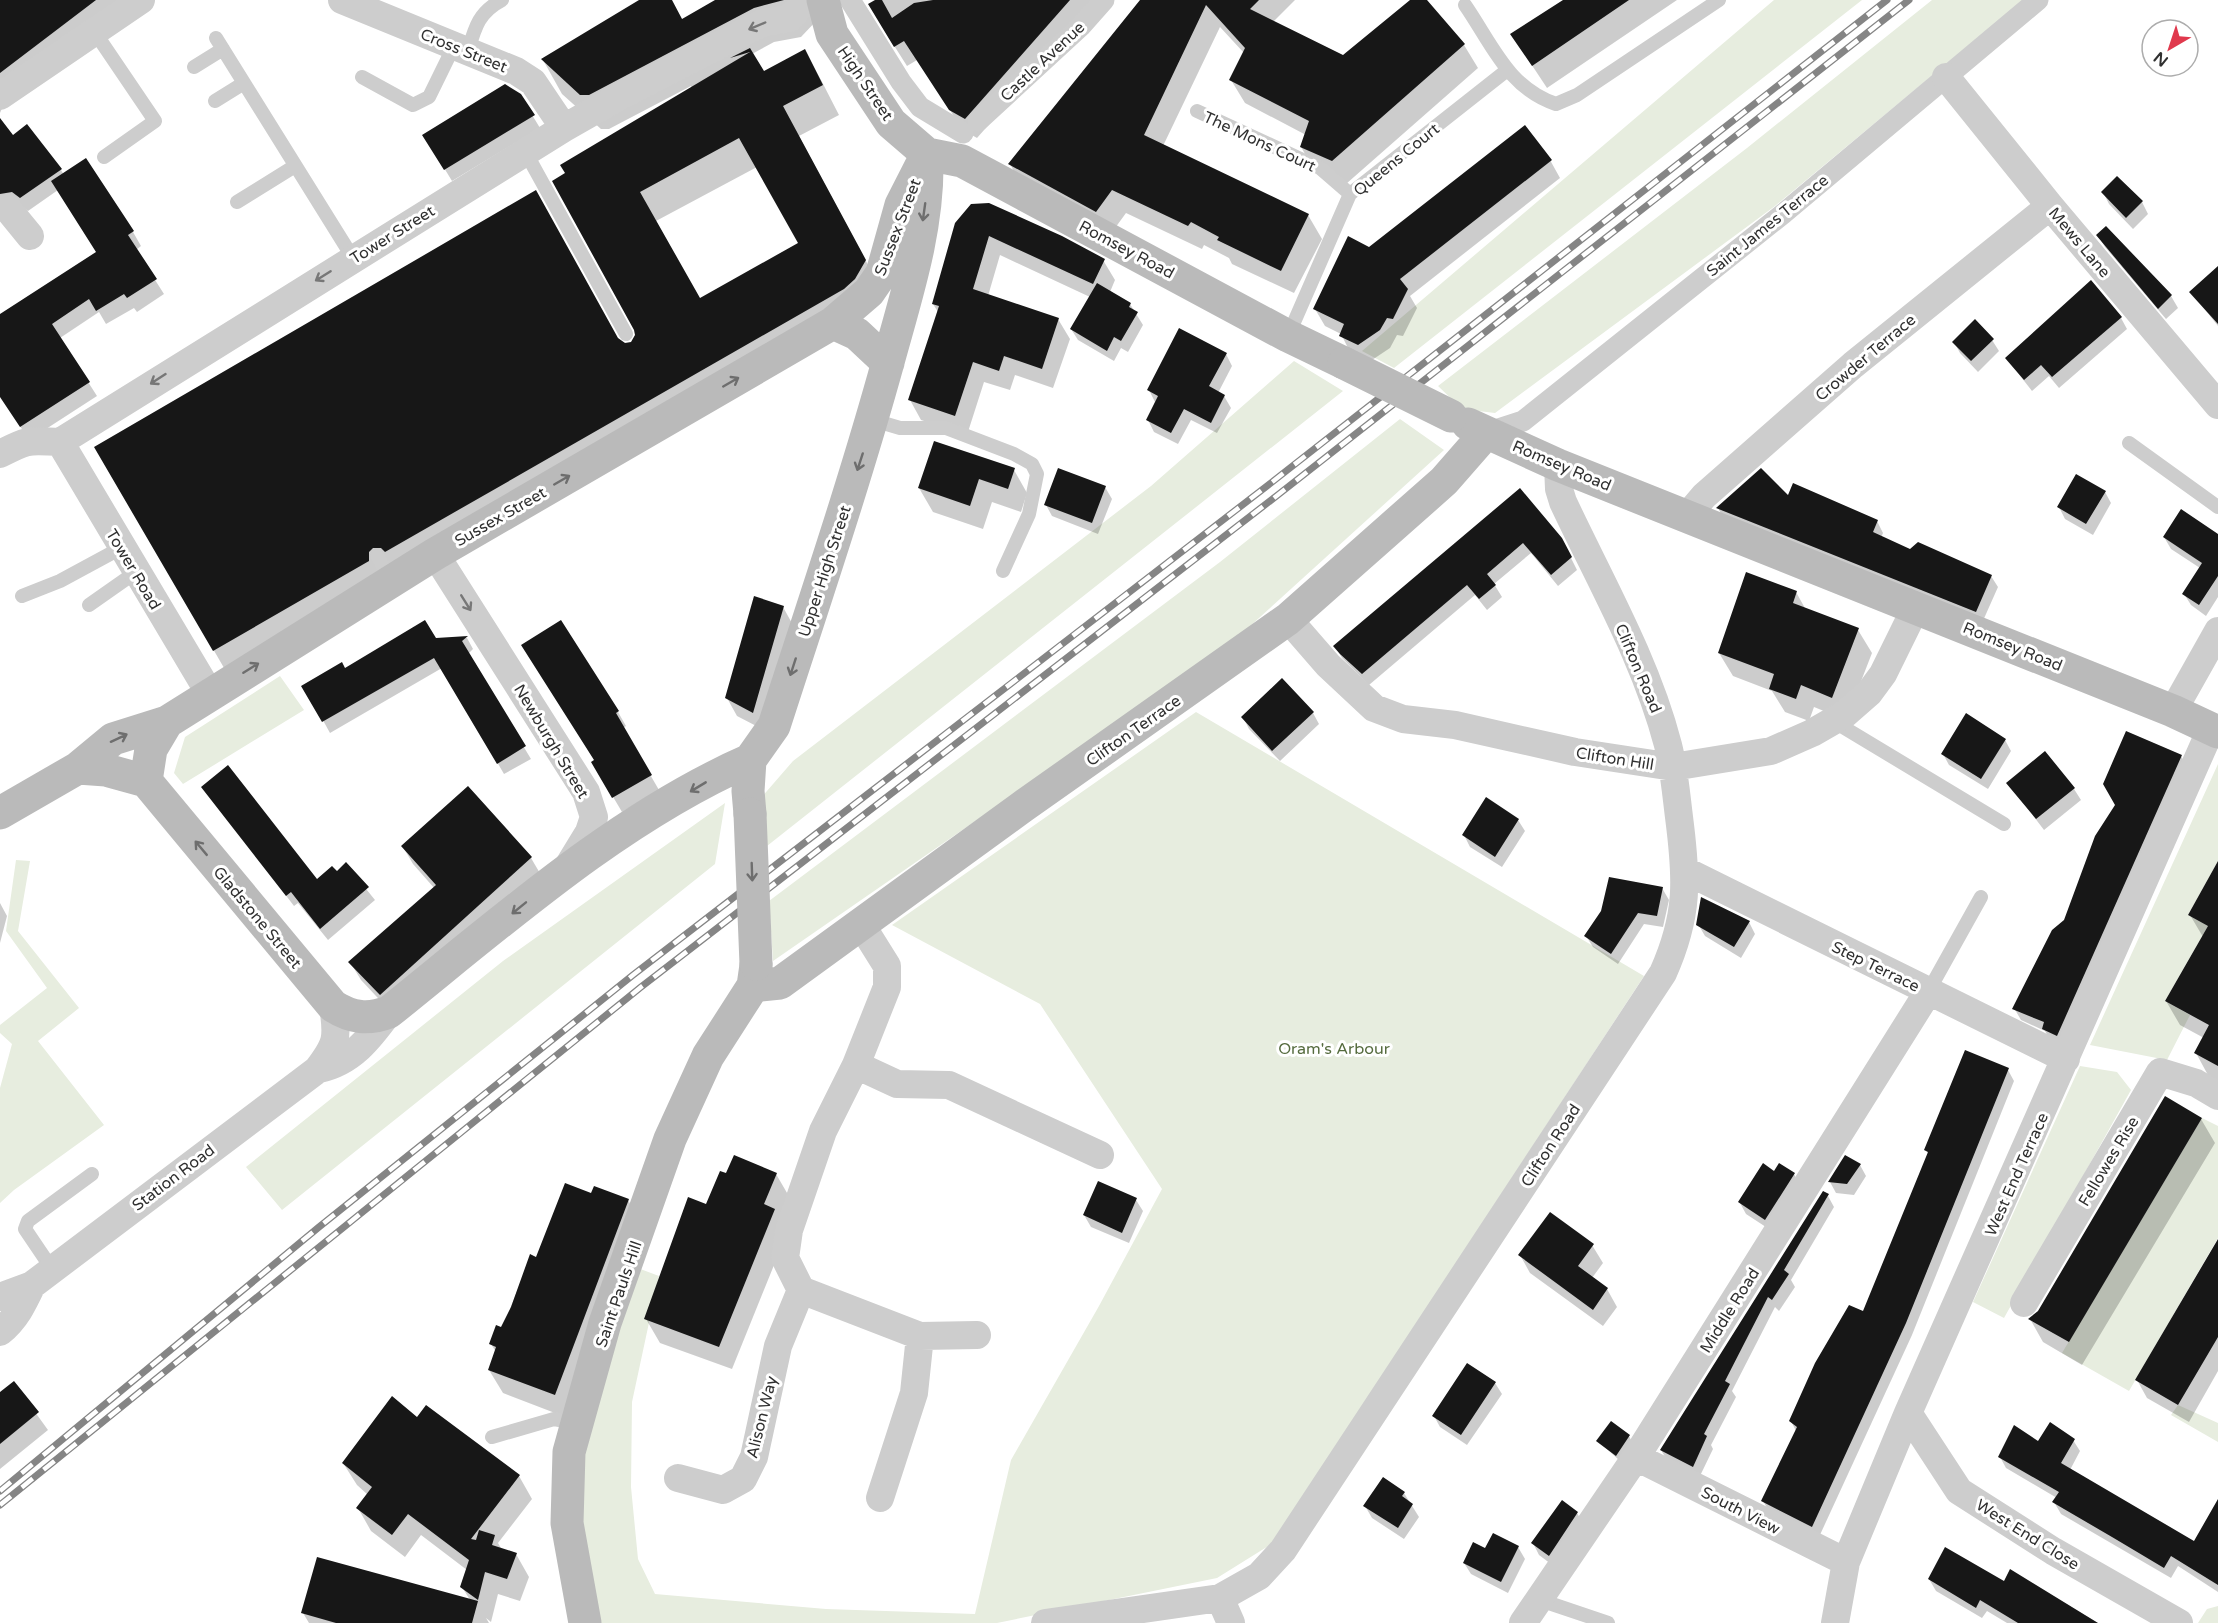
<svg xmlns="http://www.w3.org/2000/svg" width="2218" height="1623" viewBox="0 0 2218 1623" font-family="'Varela Round',sans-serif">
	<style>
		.green { fill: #e7eddf }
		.shadow { fill: #0003; fill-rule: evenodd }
		.building { fill: #171717; fill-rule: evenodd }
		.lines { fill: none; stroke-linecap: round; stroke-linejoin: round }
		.service { stroke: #cdcdcd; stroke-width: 14 }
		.pedestrian { stroke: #cdcdcd; stroke-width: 21 }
		.minor { stroke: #cdcdcd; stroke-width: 28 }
		.secondary { stroke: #bababa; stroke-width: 33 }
		.rail-casing { stroke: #858585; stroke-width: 7 }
		.rail { stroke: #fff; stroke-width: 4.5; stroke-dasharray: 14; stroke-linecap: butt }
		.secondary-bridge { stroke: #bababa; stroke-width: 33 }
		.oneway { stroke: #777 }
		.oneway2 { stroke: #6e6e6e }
		.labels { text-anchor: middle; stroke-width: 6; stroke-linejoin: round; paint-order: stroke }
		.street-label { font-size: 16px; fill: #303030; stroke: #fff }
		.park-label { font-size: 16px; fill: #556b3e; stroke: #fff }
	</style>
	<rect width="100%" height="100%" fill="#fff"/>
	<path class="green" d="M1774 0H1862L1394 368 1362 351Z
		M1932 0H2023L1775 206 1495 413 1462 409 1438 386 1747 148Z
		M1294 361 1343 391 767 846 761 798 793 761 1151 486Z
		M1400 419 1444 450 1227 647 773 961 769 901 1220 562Z
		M280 676 304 710 183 784 174 773 185 737Z
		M1196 712 1644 976 1273 1543 1217 1578 997 1623H599L574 1519 578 1463 635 1267 659 1276 632 1402 631 1487 638 1559 655 1594 826 1609 975 1614 1011 1460 1099 1306 1162 1189 1040 1004 892 925Z
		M2218 764V861L2188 915 2208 926 2165 1001 2190 1015 2167 1060 2090 1045Z
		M725 803 715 864 282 1210 246 1167 503 961Z
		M16 860 30 861 18 931 79 1008 38 1041 104 1125 14 1190 0 1203V1088L12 1044 0 1033V1025L47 988 6 931Z
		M2080 1066 2117 1072 2131 1090 2004 1318 1973 1302Z
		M2202 1118 2218 1126V1238L2129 1391 2062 1353Z
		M2178 1405 2218 1423V1442L2171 1415Z
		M2218 1606V1623H2198L2207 1609Z"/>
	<path class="shadow" d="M0 0H117L3 106 0 113Z
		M642 0H671L683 21 718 0H822L819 18 801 37 774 42 752 54 763 73 805 51 821 80 839 115 799 136 882 291 231 680 96 447 619 341 630 344 635 339V329L554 181 692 89 691 86 609 129H601L562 94 543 60ZM757 167 800 243 700 300 656 221Z
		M878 0H1099L977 138 963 130 917 60 907 66 881 25Z
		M1142 0H1295L1273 22 1343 57 1413 0H1425L1464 45 1478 68 1346 184 1315 171 1301 147 1306 135 1245 103 1231 80 1244 53 1220 27 1163 146 1308 215 1322 239 1294 293 1232 264 1229 258 1204 245 1202 249 1126 213 1110 235 1023 188 1010 164Z
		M1565 0H1677L1547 88 1512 35Z
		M520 95 540 128 452 181 424 135Z
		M0 134 13 137 61 170 64 175 86 160 133 232 141 246 136 250 164 294 137 312 134 308 106 324 99 312 60 338 97 396 29 440 0 395V315L98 253 58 190 28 211 21 206 0 215Z
		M1550 160 1560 178 1410 296 1417 308 1403 336 1397 335 1390 348 1369 362 1351 354 1341 334 1325 326 1315 309 1369 248Z
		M2103 192 2142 202 2148 214 2133 229 2109 204Z
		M956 224 1103 260 1115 280 1110 292 1130 304 1143 325 1128 352 1121 348 1114 361 1078 340 1071 329 1090 297 1000 255 988 296 1058 319 1070 339 1053 388 1015 375 1010 390 984 382 967 435 921 420 910 400 938 312 933 304Z
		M2106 228 2171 296 2178 308 2166 319 2105 247 2098 235Z
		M2218 278V326L2191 292Z
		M2121 318 2127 329 2059 388 2049 376 2032 391 2007 359Z
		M1992 340 1999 351 1978 372 1960 353 1954 342Z
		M1226 354 1232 366 1218 393 1224 396 1231 408 1217 433 1191 420 1178 444 1154 432 1148 420 1155 402 1149 390Z
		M1014 470 1027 493 1021 512 992 502 983 529 933 512 919 488Z
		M1105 487 1112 499 1098 534 1052 516 1046 505Z
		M1519 490 1568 552 1577 570 1558 586 1531 553 1494 584 1502 597 1487 610 1475 595 1369 685 1342 658 1335 646Z
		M2105 492 2111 503 2093 535 2065 519 2059 507Z
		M1789 498 1877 521 1883 533 1881 538 1911 551 1991 576 1998 587 1982 623 1724 519 1718 508Z
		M2218 536V597L2206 616 2191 605 2184 594 2200 568 2171 549 2164 537Z
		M1796 592 1806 610 1858 630 1872 653 1846 720 1814 707 1809 721 1785 712 1772 691 1733 676 1719 653Z
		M783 607 793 625 762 729 737 716 727 698Z
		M467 638 473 649 468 654 531 759 504 774 442 668 330 733 304 686 435 639Z
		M532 660 618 712 626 726 623 728 659 790 622 812 593 763 595 761Z
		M1313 713 1319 724 1280 761 1249 729 1243 717Z
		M2005 740 2011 751 1988 789 1949 765 1943 754Z
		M2181 756 2187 767 2063 1047 2050 1040 2045 1031 2021 1020 2014 1008 2066 921Z
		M2008 783 2074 789 2081 800 2044 830Z
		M203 787 317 881 337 873 346 864 375 900 328 940 298 903 294 906Z
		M1518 820 1525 831 1502 867 1470 847 1464 835Z
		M403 847 531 858 541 875 391 1012 361 980 350 962 435 889 413 864Z
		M2218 864V1081L2209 1077 2196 1053 2204 1038 2180 1025 2166 1001 2203 937 2190 915Z
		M1662 888 1669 900 1663 927 1644 924 1618 964 1593 947 1586 936Z
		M0 903 7 916 0 943Z
		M1749 922 1755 934 1741 958 1705 936 1698 924Z
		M2008 1070 2014 1081 1912 1335 1819 1537 1770 1513 1763 1501 1796 1431 1791 1421 1864 1313 1929 1155 1926 1150Z
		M2201 1119 2215 1143 2082 1365 2043 1342 2030 1319 2039 1312Z
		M735 1157 776 1174 790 1198 787 1233 732 1369 660 1343 646 1319Z
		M1860 1165 1866 1176 1854 1195 1836 1193 1830 1182Z
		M1774 1173 1794 1174 1800 1186 1772 1231 1746 1214 1740 1203Z
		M592 1195 628 1200 641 1224 568 1418 503 1393 489 1370 496 1352 491 1344 502 1329 531 1256 536 1258Z
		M1828 1196 1834 1207 1791 1280 1795 1287 1779 1311 1775 1307 1732 1391 1736 1397 1711 1445 1713 1449 1699 1478 1668 1462 1661 1450Z
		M1136 1200 1143 1211 1129 1243 1091 1227 1084 1215Z
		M2218 1242V1371L2189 1422 2147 1398 2137 1380Z
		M1592 1245 1603 1263 1592 1278 1607 1289 1617 1307 1603 1326 1530 1273 1520 1255Z
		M14 1383 48 1430 0 1469V1394Z
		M1495 1383 1502 1394 1467 1445 1440 1427 1434 1416Z
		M427 1407 519 1476 532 1499 498 1543 502 1550 516 1554 529 1577 520 1601 498 1594 491 1622 486 1618 489 1623H309L303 1613 470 1600 462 1587 467 1570 421 1535 405 1557 371 1531 358 1508 368 1495 357 1485 343 1463 417 1419Z
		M1629 1436 1632 1442 1619 1460 1598 1441Z
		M2073 1440 2080 1451 2070 1470 2194 1543 2218 1522V1592L2178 1566 2171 1578 2061 1514 2054 1502 2057 1498 2006 1468 2000 1457 2038 1443Z
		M1404 1493 1419 1517 1404 1539 1372 1518 1365 1506Z
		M1562 1502 1577 1513 1584 1525 1555 1567 1539 1555 1533 1543Z
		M1518 1547 1525 1559 1508 1593 1471 1574 1464 1563 1486 1550Z
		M2011 1571 2098 1623H2007L1987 1611 1982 1618 1936 1591 1929 1579 2005 1583Z"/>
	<path class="building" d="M0 0H96L0 73Z
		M639 0H672L682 19 715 0H784L754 8 589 95H580L541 59Z
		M875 0H882L892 18 914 3 933 0H1070L965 119 949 110 904 41 894 47 868 4Z
		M1140 0H1259L1250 9 1343 55 1410 0H1427L1465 44 1332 161 1300 147 1309 121 1229 80 1245 48 1206 5 1144 135 1309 214 1281 271 1217 240 1219 237 1191 222 1188 226 1112 190 1096 212 1008 164Z
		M1563 0H1629L1532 66 1510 34Z
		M750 48 764 71 805 49 823 85 783 106 866 260 855 279 844 289 385 552 381 548H373L369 552V561L213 651 94 447 536 190 618 338 625 343 631 342 635 335 634 330 552 181 565 173 560 165 750 52 730 58ZM739 138 798 243 700 298 640 192Z
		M505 84 521 94 535 115 444 170 422 135Z
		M0 118 13 135 27 124 62 169 20 198 12 192 0 194Z
		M1525 125 1552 160 1400 279 1408 289 1393 319 1387 318 1380 330 1358 345 1339 336 1344 324 1313 309 1348 236 1369 247Z
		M86 158 134 231 128 235 157 279 127 298 124 294 96 311 89 299 52 324 90 382 20 427 0 397V314L96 252 51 181Z
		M2117 176 2143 201 2126 218 2101 192Z
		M989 203 1062 236 1105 259 1093 284 989 236 973 289 1059 318 1042 369 1004 356 999 371 973 362 955 416 908 400 939 306 932 304 955 223 971 204Z
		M2106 226 2172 295 2158 309 2096 235Z
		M2218 266V324L2189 292Z
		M2091 280 2122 317 2052 377 2041 365 2024 380 2005 358Z
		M1097 283 1131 303 1129 307 1138 312 1121 341 1114 337 1107 351 1070 329Z
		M1975 319 1994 339 1971 361 1952 342Z
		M1179 328 1227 353 1209 386 1225 395 1211 423 1184 409 1171 433 1146 420 1158 396 1147 390Z
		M934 441 1015 468 1008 489 979 479 970 506 918 488Z
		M1058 468 1106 486 1092 523 1044 505Z
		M1761 468 1788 495 1793 483 1878 520 1873 532 1910 549 1918 542 1992 575 1976 612 1716 508Z
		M2076 474 2106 491 2086 524 2057 507Z
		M1520 488 1562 538 1572 557 1551 575 1523 543 1487 574 1496 585 1479 599 1467 585 1362 674 1340 654 1333 646Z
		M2181 509 2218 534V576L2199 605 2182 594 2202 563 2163 537Z
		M1746 572 1797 591 1793 603 1859 628 1832 698 1801 685 1796 699 1769 689 1774 674 1718 653Z
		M754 596 784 606 753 713 725 698Z
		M425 620 436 638 468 636 462 641 526 746 497 764 434 658 322 722 301 686 342 662 345 668Z
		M561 620 619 711 616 713 652 775 612 798 591 762 594 760 521 645Z
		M1282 678 1314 712 1272 751 1241 717Z
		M1966 713 2006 739 1981 779 1941 754Z
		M2126 731 2182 755 2057 1036 2042 1029 2044 1022 2012 1009 2052 930 2064 920 2095 836 2115 805 2103 784Z
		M2045 751 2075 788 2036 819 2006 783Z
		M228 765 317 879 332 866 337 871 346 862 369 887 320 929 291 892 286 896 201 787Z
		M468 786 532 857 380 995 348 962 436 885 401 846Z
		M1486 797 1519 819 1495 857 1462 835Z
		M2218 861V1066L2194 1053 2209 1025 2165 1001 2208 926 2188 915Z
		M1609 877 1663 887 1657 916 1638 913 1611 954 1584 936 1601 911Z
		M1701 897 1750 921 1734 947 1696 925Z
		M1965 1050 2009 1068 1906 1323 1812 1527 1761 1501 1797 1427 1789 1421 1815 1363 1849 1305 1863 1311 1928 1152 1924 1150Z
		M2165 1096 2202 1118 2069 1342 2028 1319 2038 1311Z
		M734 1155 777 1173 764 1204 775 1209 719 1347 644 1319 688 1197 706 1204 720 1171 726 1173Z
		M1845 1155 1861 1164 1847 1184 1828 1182Z
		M1763 1163 1774 1171 1779 1163 1795 1173 1765 1220 1738 1202Z
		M1098 1181 1137 1198 1122 1233 1083 1215Z
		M565 1183 591 1193 594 1186 629 1199 555 1395 488 1370 496 1347 489 1344 496 1325 501 1327 511 1307 530 1254 536 1257Z
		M1823 1191 1829 1194 1784 1270 1789 1274 1772 1300 1768 1297 1725 1381 1730 1384 1704 1434 1707 1436 1693 1467 1660 1450Z
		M1550 1212 1594 1244 1578 1266 1608 1288 1593 1310 1518 1255Z
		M2218 1239V1337L2178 1405 2135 1380Z
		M1467 1363 1496 1382 1461 1435 1432 1416Z
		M14 1381 39 1412 0 1444V1392Z
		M392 1396 417 1417 426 1405 520 1475 471 1539 476 1540 479 1530 495 1535 492 1545 517 1553 507 1579 485 1572 478 1600 460 1587 469 1560 408 1514 392 1535 356 1508 372 1487 342 1463Z
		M1611 1421 1630 1435 1616 1456 1596 1441Z
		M2050 1422 2075 1439 2061 1463 2194 1541 2218 1499V1585L2171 1556 2164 1568 2112 1537 2052 1502 2059 1492 1998 1457 2014 1425 2038 1441Z
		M1383 1477 1405 1492 1402 1496 1413 1504 1398 1528 1363 1506Z
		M1562 1500 1578 1512 1549 1556 1531 1543Z
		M1493 1533 1519 1546 1501 1582 1463 1563 1473 1542 1485 1548Z
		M1945 1547 2004 1581 2010 1569 2098 1623H2018L1980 1600 1976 1608 1928 1579Z
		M317 1557 478 1601 472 1623H336L301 1613Z"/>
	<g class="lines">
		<path class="service" d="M1465 5C1492 44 1508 88 1556 104L1577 95 1719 0
			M94 31 155 121 104 157
			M216 38 353 258
			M468 51C475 27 479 12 502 0
			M194 67 223 49
			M362 77 413 105 429 97 454 46
			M215 101 244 83
			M1197 111 1320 168 1350 194
			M526 153 626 334
			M237 202 295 166
			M1288 336 1350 194 1506 71
			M873 420 900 428H946L1014 454 1032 464 1037 474 1029 514 1003 571
			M2129 443 2218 507
			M377 556 391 580
			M22 596 60 581 121 548
			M89 605 136 572
			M1833 721 2004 824
			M1928 992 1981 897
			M52 1269 25 1229 28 1221 92 1174
			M492 1437 554 1419 576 1423
			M1537 1599 1608 1623"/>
		<path class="pedestrian" d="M850 0 901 82 920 107 963 133
			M978 121 1081 26 1104 0
			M1486 433 1523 421 1784 213 2038 0"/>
		<path class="minor" d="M342 0 516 71 533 82 564 128
			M1946 77 2050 206 2218 405
			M0 96 141 0
			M7 208 30 236
			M60 442 210 694
			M0 454C30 438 29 441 60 442L564 128 622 95 762 23 790 18 806 0
			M1687 516 1704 496 1853 365 2050 206
			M435 554 586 792 594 817 589 832 567 868
			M1288 619 1328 665 1374 708 1403 719 1455 725 1575 752 1673 767 1771 751 1812 733 1845 714 1869 693 1883 674 1916 607
			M2173 711 2218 631
			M1686 871 2066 1059
			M856 1065 897 1084 949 1085 1100 1155
			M319 1069C352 1062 370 1038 389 1012
			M801 1290 920 1336 977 1335
			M0 1297 32 1285 317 1070C337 1044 338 1038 333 1006
			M2024 1303 2160 1072 2196 1083 2218 1096
			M0 1332C16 1319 23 1304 32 1285
			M1908 1413 1959 1491 2053 1551 2179 1623
			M1636 1457 1846 1562
			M678 1478 723 1490 743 1479 754 1457 778 1346 801 1290 785 1258 789 1230 823 1131 856 1065 887 987V966L862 926
			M880 1498 914 1393 920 1336
			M1220 1598 1231 1623
			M1045 1623 1220 1598 1259 1576 1283 1550 1663 973C1689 915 1687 879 1679 817 1676 793 1674 768 1668 745 1646 660 1600 581 1563 502L1559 489 1558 465
			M1523 1623 1636 1457 1928 992
			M1835 1623 1846 1562 1908 1413 2211 729"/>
		<path class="secondary" d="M823 0 832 34 891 123 927 154
			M927 154 962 161 1288 336 1344 363
			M833 323 857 334 888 363
			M1468 424 1558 465 2173 711 2218 732
			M78 768 106 770 146 781 333 1006C352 1018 368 1020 389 1012 500 923 619 817 750 760
			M146 781 151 749 167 722
			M0 813 78 768 113 739 167 722 435 554 833 323 869 292 882 273 901 205 927 154
			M750 814 748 791 750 760 774 726C813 605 854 485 888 362 906 296 928 231 927 162
			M753 986 780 983 1022 807 1288 619 1444 481 1486 433
			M585 1623 567 1523 569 1452 605 1323 670 1139 708 1056 753 986 756 965"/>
		<g class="rail-casing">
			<path id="rail" d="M0 1491 319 1227 633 975 1267 486 1887 0
				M0 1505 641 987 1279 494 1909 0"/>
		</g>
		<use href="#rail" class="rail"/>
		<path class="secondary-bridge" d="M1344 363 1451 416
			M750 814 756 964"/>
	</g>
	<defs><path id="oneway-shaft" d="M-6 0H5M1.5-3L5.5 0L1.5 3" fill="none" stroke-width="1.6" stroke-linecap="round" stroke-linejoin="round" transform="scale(1.5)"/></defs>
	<g class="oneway">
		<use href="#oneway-shaft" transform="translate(757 26) rotate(157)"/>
		<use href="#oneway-shaft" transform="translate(323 276) rotate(148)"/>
		<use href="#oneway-shaft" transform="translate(158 379) rotate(147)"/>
		<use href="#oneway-shaft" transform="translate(466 603) rotate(58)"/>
	</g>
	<g class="oneway2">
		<use href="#oneway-shaft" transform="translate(924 212) rotate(98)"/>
		<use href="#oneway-shaft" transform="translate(731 382) rotate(-30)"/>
		<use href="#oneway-shaft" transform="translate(860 462) rotate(108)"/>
		<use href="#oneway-shaft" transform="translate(562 480) rotate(-30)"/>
		<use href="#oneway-shaft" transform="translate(793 667) rotate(108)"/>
		<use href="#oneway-shaft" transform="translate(251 668) rotate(-32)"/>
		<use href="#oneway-shaft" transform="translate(119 738) rotate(-25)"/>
		<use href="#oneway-shaft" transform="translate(698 787) rotate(149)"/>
		<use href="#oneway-shaft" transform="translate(201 848) rotate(-130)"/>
		<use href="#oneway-shaft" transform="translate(752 872) rotate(88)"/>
		<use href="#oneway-shaft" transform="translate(519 908) rotate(141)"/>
	</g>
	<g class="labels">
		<g class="street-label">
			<text transform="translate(464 50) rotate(22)" y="6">Cross Street</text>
			<text transform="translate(1042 61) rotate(-43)" y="6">Castle Avenue</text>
			<text transform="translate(866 83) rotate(56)" y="6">High Street</text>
			<text transform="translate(1260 141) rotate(25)" y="6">The Mons Court</text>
			<text transform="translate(1396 159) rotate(-39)" y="6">Queens Court</text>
			<text transform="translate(1767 225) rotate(-39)" y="6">Saint James Terrace</text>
			<text transform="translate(897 227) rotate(-69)" y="6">Sussex Street</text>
			<text transform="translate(392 234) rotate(-32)" y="6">Tower Street</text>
			<text transform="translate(2080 242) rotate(50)" y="6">Mews Lane</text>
			<text transform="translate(1127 249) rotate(28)" y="6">Romsey Road</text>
			<text transform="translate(1865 357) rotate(-40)" y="6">Crowder Terrace</text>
			<text transform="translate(1562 465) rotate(23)" y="6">Romsey Road</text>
			<text transform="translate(500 516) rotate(-30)" y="6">Sussex Street</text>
			<text transform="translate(134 569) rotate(59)" y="6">Tower Road</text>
			<text transform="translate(824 571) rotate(-72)" y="6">Upper High Street</text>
			<text transform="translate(2013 646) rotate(22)" y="6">Romsey Road</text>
			<text transform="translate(1639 668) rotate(67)" y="6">Clifton Road</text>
			<text transform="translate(1133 730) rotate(-35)" y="6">Clifton Terrace</text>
			<text transform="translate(552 741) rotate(59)" y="6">Newburgh Street</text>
			<text transform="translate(1615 758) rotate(9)" y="6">Clifton Hill</text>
			<text transform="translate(258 917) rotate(50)" y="6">Gladstone Street</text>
			<text transform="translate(1876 966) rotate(26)" y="6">Step Terrace</text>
			<text transform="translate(1550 1145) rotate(-57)" y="6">Clifton Road</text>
			<text transform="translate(2108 1161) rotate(-59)" y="6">Fellowes Rise</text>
			<text transform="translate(2016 1174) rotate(-66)" y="6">West End Terrace</text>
			<text transform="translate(173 1177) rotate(-37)" y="6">Station Road</text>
			<text transform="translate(618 1294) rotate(-71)" y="6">Saint Pauls Hill</text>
			<text transform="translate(1729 1310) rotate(-58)" y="6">Middle Road</text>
			<text transform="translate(761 1417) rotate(-76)" y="6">Alison Way</text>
			<text transform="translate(1741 1510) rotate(27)" y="6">South View</text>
			<text transform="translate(2028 1534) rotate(32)" y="6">West End Close</text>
		</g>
		<g class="park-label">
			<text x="1334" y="1054">Oram's Arbour</text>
		</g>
	</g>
	<g transform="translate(2170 48) rotate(219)"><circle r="28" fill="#ffffff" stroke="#acacac" stroke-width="1.5"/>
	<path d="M0-4.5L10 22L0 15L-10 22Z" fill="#e0394d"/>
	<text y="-9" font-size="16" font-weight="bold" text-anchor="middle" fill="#303030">N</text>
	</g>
</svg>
